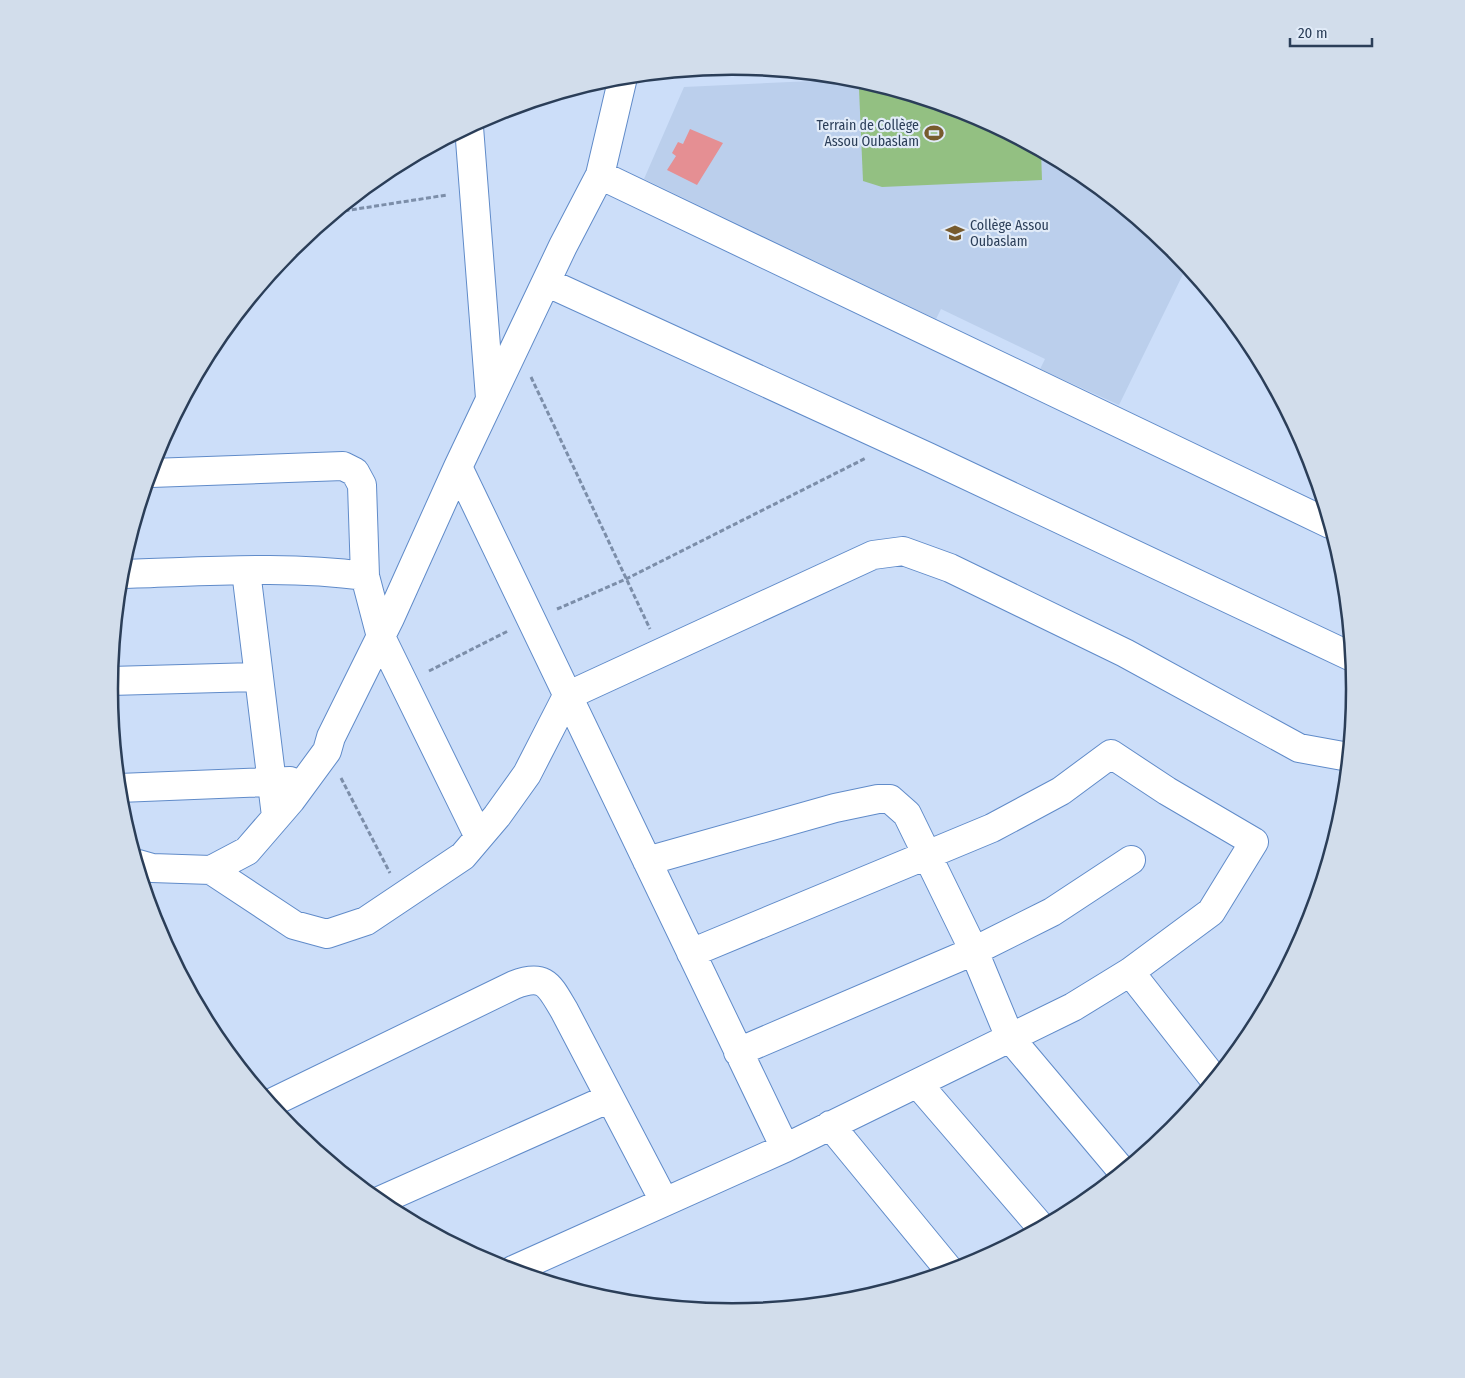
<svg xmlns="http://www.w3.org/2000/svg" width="1465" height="1378" viewBox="0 0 1465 1378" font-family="'Fira Sans Condensed',sans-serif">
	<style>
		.built { fill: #bbcfec }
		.green { fill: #93c082 }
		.building { fill: #e58f93 }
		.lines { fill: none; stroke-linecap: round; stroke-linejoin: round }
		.street-casing { stroke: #608bc9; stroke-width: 30 }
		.path { stroke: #7c8ea9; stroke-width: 3; stroke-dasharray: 5 2.5; stroke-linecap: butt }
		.street { stroke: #fff; stroke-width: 28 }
		.labels { text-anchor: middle; stroke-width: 4.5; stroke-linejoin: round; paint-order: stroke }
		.poi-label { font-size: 14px; fill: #2b3e58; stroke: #e1ebf8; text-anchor: end }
		.rim { fill: none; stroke: #2b3e58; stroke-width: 2.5 }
	</style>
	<rect width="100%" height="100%" fill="#ccdef9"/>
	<path class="built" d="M856 79 971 114 1079 171 1173 249 1187 266 1119 405 1040 369 1045 359 941 309 936 319 644 179 684 87Z"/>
	<path class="green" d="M887 88 971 114 1041 151 1042 180 882 187 863 181 859 89Z"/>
	<path class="building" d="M690 129 723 143 697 185 667 170 676 156 672 153 678 142 683 144Z"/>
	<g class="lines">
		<g class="street-casing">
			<path id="street" d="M469 127 490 398
				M600 175 1330 524
				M546 282 928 457 1352 657
				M458 467 785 1148
				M151 473 343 466 355 472 362 485 365 576
				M246 571 276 816
				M121 574C202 572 284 565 365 576L381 637 479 837
				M110 681 258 677
				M119 788 290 781
				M647 861 835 808 878 799H890L907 814 974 951 1010 1038 1122 1171
				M138 864 152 868 211 870 247 851 291 800 327 751 331 737 390 618 458 467 563 246 600 175 623 77
				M211 870 294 925 327 934 366 921 463 856 497 816 527 774 567 696 873 555 903 551 950 568 1125 653 1299 748 1343 756 1349 755
				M1130 972 1214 1079
				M738 1052 974 951 1052 912 1131 860
				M918 1084 1041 1227
				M271 1103 514 985C545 973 549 985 564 1010L664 1201
				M830 1125 950 1271
				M379 1201 610 1098
				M513 1270 785 1148 1073 1007 1130 972 1211 912 1254 842 1167 791 1111 754 1061 791 992 828 691 953"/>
		</g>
		<path class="path" d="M337 212 447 195
			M531 377 650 629
			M557 609 626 579 866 458
			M429 671 508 631
			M341 778 390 873"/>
		<use href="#street" class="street"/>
	</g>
	<defs>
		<g id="stadium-bare" transform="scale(1.5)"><path d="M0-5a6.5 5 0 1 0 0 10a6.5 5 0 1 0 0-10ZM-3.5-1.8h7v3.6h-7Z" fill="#775b2e" stroke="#e1ebf8" stroke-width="2.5" paint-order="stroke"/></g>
		<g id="school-bare" transform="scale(1.5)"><path d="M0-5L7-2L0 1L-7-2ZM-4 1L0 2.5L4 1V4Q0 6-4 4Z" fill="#775b2e" stroke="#e1ebf8" stroke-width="2.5" paint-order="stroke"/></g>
	</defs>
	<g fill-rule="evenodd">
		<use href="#stadium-bare" x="934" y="133"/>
		<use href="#school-bare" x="955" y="233"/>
	</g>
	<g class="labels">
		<g class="poi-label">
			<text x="919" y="130">Terrain de Collège<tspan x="919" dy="16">Assou Oubaslam</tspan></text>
			<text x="970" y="230" text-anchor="start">Collège Assou<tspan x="970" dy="16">Oubaslam</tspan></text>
		</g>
	</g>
	<path d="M0 0H1465V1378H0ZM118 689a614 614 0 1 1 1228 0a614 614 0 1 1-1228 0Z" fill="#d2ddeb" fill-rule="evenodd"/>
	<path class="rim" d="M118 689a614 614 0 1 1 1228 0a614 614 0 1 1-1228 0Z"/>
	<path d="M1290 38v8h82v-8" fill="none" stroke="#2b3e58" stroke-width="2.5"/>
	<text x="1298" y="38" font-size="15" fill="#2b3e58" stroke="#e1ebf8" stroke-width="4" paint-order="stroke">20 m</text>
</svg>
